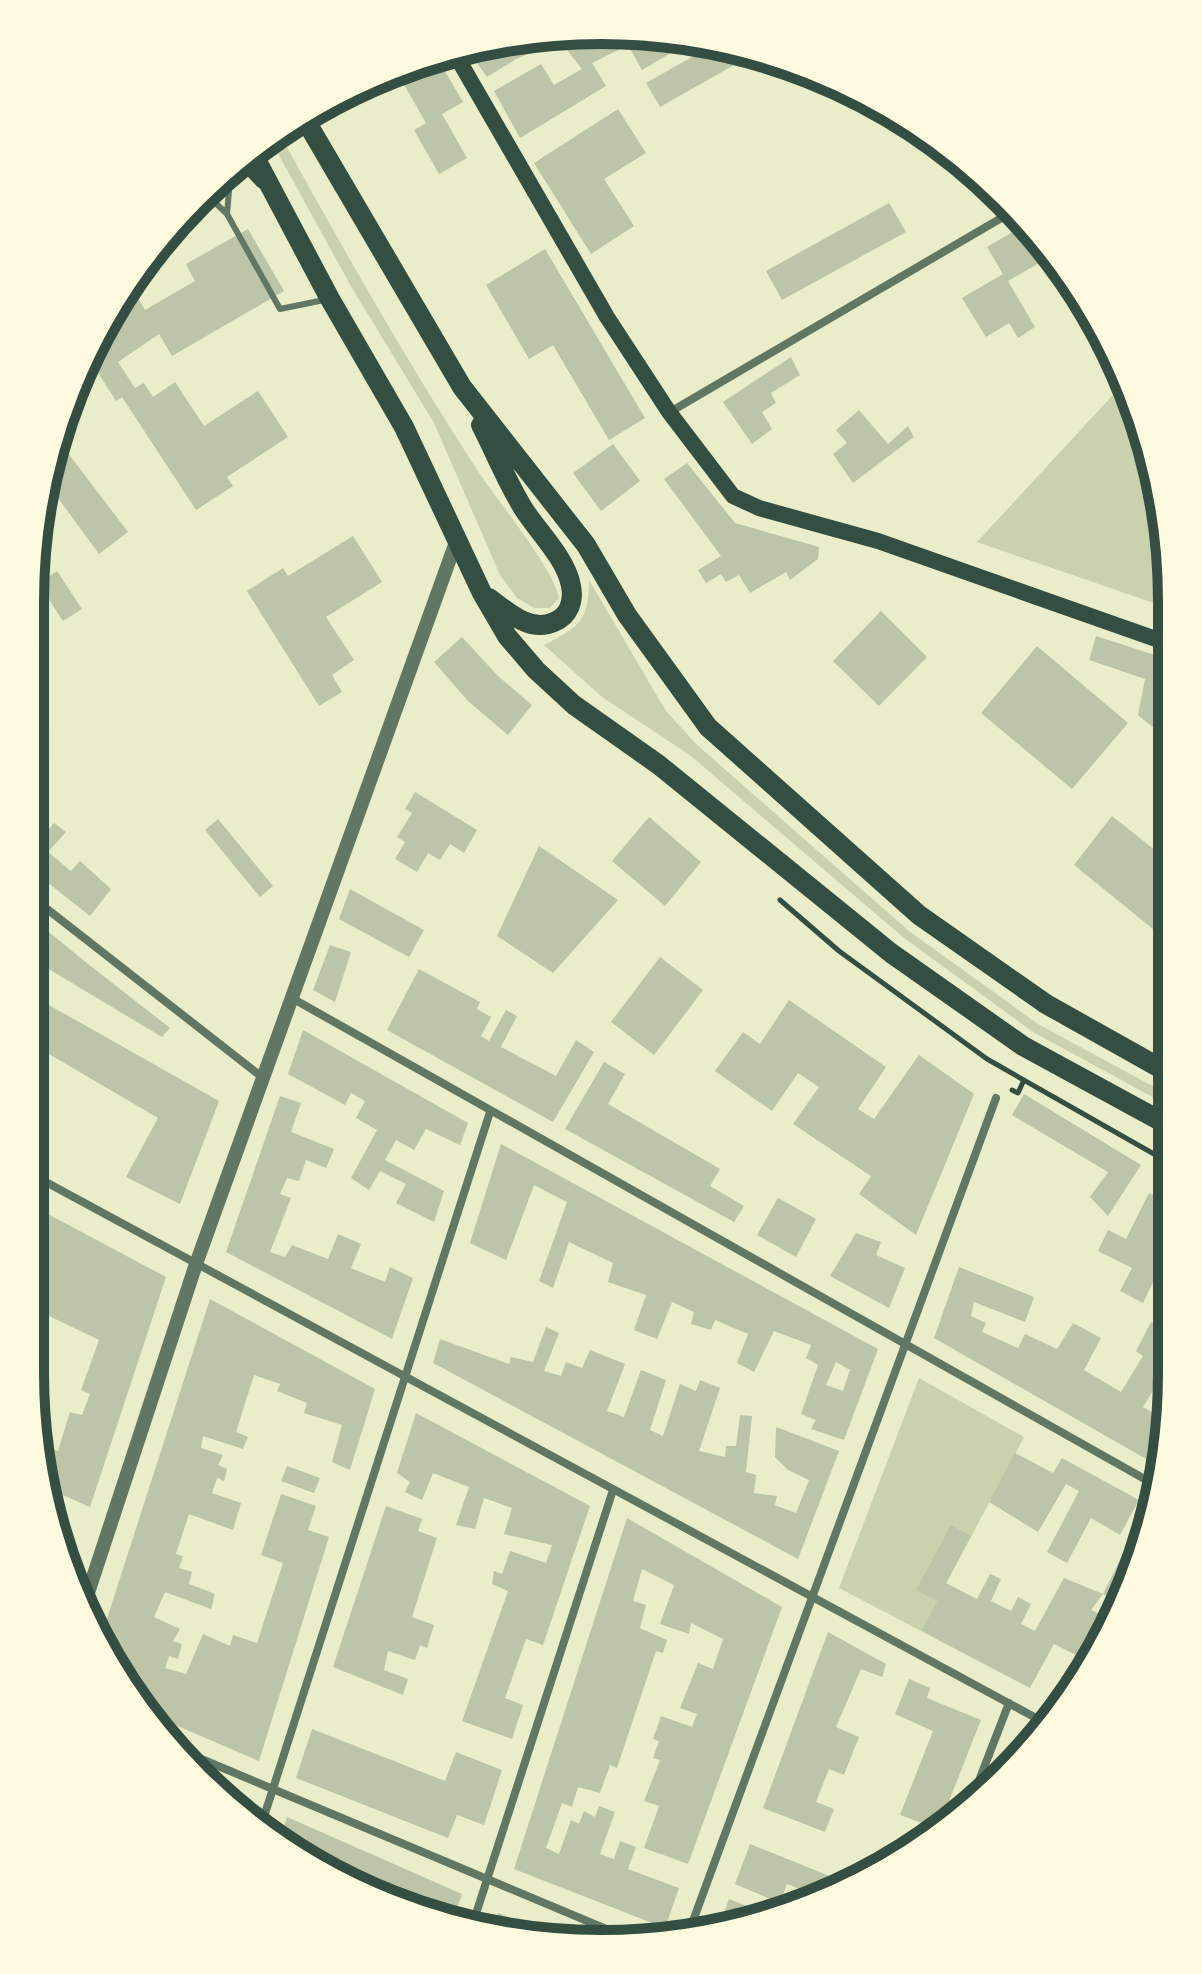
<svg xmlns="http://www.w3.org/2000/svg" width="1202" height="1974" viewBox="0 0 1202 1974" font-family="'Nunito Sans',sans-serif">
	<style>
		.green { fill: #cad2ad }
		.building { fill: #bcc5a7; fill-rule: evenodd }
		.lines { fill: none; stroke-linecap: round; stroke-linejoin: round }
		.path { stroke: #344e41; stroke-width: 5 }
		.service { stroke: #617663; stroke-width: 6 }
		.minor { stroke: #617663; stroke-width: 8 }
		.tertiary { stroke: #617663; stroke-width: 14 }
		.secondary { stroke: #344e41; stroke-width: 16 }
		.primary { stroke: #344e41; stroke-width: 20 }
		.rim { fill: none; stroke: #344e41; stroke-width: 10 }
	</style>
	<rect width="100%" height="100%" fill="#e9edc9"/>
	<path class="green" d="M279 133C341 245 404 357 474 465 494 497 553 567 559 598L550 608H534L517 598 500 575 434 423 352 288 270 139Z
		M1124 383 1152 453 1171 563V609L977 542Z
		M589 580 666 711 696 744 909 931 1038 1024 1169 1095V1106L1033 1032 904 938 691 756 602 697 544 645C579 627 589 621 589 580Z
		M919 1378 1024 1437 921 1631 839 1588Z"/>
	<path class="building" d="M621 32 628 45 592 63 606 86 520 138 494 91 541 64 554 85 582 69 560 41 516 59 487 77 475 60 510 39 522 36 527 39 535 35Z
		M648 33 668 36 693 40 642 70 628 45Z
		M715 44 757 52 660 107 646 83Z
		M436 56 463 102 442 114 467 158 439 174 414 130 426 123 398 74Z
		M618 109 646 153 604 179 634 226 591 254 534 163Z
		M901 118 906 122 928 135 913 142Z
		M889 203 906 232 782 300 766 271Z
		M1028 223 1065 274 1053 281 1041 262 1008 281 1035 327 1018 338 1009 323 986 337 962 298 1003 274 987 247Z
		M248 229 284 291 172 356 159 334 118 362 135 388 144 383 153 397 175 382 204 426 258 391 288 437 227 477 233 486 196 510 122 397 116 401 88 357 130 284 145 310 195 281 186 264Z
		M167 233 170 237 144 260 148 254Z
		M545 249 645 418 609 440 553 345 529 359 486 285Z
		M791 357 800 375 771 393 776 403 762 412 772 429 752 444 723 402Z
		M859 410 888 444 908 426 914 437 853 483 833 454 847 443 836 430Z
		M58 440 128 532 99 554 47 483Z
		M613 444 640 481 601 511 573 473Z
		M687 463 735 523 819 547 818 559 790 580 786 572 750 593 739 575 726 582 721 574 706 583 698 570 721 556 664 479Z
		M353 536 382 582 326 617 354 660 332 675 342 692 319 706 247 591 283 568 288 576Z
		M57 571 82 609 63 621 38 583Z
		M881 611 927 657 879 706 833 661Z
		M1096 636 1170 660V695L1161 734 1138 715 1145 679 1089 660Z
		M462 637 497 675 532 705 508 735 468 701 434 662Z
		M1037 646 1128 723 1072 789 981 713Z
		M415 792 477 830 464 853 450 844 440 860 428 853 417 872 395 859 405 842 397 837 412 813 405 809Z
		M1112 816 1170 862 1169 942 1074 865Z
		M649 817 701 862 665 906 612 861Z
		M218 819 273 886 260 897 205 830Z
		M54 823 66 832 48 852 71 871 80 861 111 889 90 916 33 871V842L35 845Z
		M539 846 618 900 553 973 497 936Z
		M350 889 424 930 409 957 339 919Z
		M39 924 88 964 170 1028 162 1037 32 959 33 931Z
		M330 945 351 952 335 1002 313 990Z
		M660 957 703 990 654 1055 611 1022Z
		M419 969 480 1002 477 1009 491 1017 481 1036 489 1041 506 1010 517 1016 501 1047 556 1076 576 1040 594 1052 553 1122 387 1030Z
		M789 1000 886 1067 858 1109 874 1119 919 1055 974 1094 916 1235 859 1194 871 1176 793 1124 819 1087 798 1073 772 1111 715 1071 743 1032 760 1044Z
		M49 1005 219 1101 180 1204 126 1177 158 1118 32 1044V1036Z
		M303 1030 468 1123 460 1145 426 1129 414 1150 396 1140 385 1160 444 1191 434 1222 396 1203 406 1184 380 1171 369 1190 351 1178 377 1130 356 1118 365 1101 351 1093 345 1105 288 1074Z
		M604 1062 625 1074 608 1104 720 1169 710 1186 744 1206 734 1222 565 1129Z
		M1024 1094 1141 1165 1108 1216 1090 1197 1108 1172 1012 1115Z
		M280 1096 301 1103 291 1132 334 1149 326 1168 306 1160 299 1181 287 1178 280 1194 291 1198 270 1252 285 1257 292 1245 328 1259 338 1234 361 1244 351 1268 385 1282 390 1267 413 1278 392 1339 226 1252Z
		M501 1144 878 1349 844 1440 811 1429 816 1420 801 1414 818 1365 806 1358 811 1345 774 1331 754 1372 737 1363 748 1334 715 1320 711 1330 691 1324 694 1312 672 1302 657 1339 634 1330 646 1295 608 1282 613 1263 569 1242 553 1288 539 1281 567 1202 534 1185 506 1260 470 1243ZM836 1362 850 1370 843 1391 826 1385Z
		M1149 1193 1168 1202V1251L1143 1303 1120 1291 1132 1268 1098 1251 1108 1230 1126 1239Z
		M778 1198 816 1219 796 1257 757 1235Z
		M31 1205 166 1277 90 1507 49 1489 42 1447 58 1451 70 1412 82 1415 90 1394 81 1390 99 1340 47 1315 30 1350Z
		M856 1233 881 1242 876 1255 905 1268 889 1308 830 1276Z
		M959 1267 1034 1297 1025 1322 974 1302 971 1316 986 1323 982 1332 1018 1348 1025 1334 1057 1349 1073 1323 1101 1338 1084 1370 1121 1392 1143 1356 1136 1351 1151 1322 1168 1332 1167 1368 1143 1407 1167 1421V1447L1162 1468 934 1338Z
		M210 1299 375 1389 350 1470 332 1462 342 1425 304 1413 307 1403 277 1391 280 1384 254 1375 236 1432 248 1437 243 1449 203 1436 201 1448 223 1455 218 1465 227 1469 224 1481 217 1478 212 1493 241 1503 233 1530 189 1514 176 1554 183 1556 179 1568 192 1572 189 1584 215 1594 211 1609 165 1592 154 1617 180 1629 173 1641 182 1644 178 1659 169 1656 165 1668 186 1674 203 1634 230 1646 233 1635 257 1643 283 1563 261 1555 281 1494 316 1506 308 1530 329 1537 259 1761 143 1711 102 1634Z
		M546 1327 559 1333 544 1371 561 1376 566 1362 582 1368 590 1350 625 1364 607 1411 624 1417 641 1370 666 1380 650 1430 663 1436 680 1384 696 1391 700 1380 720 1388 699 1451 725 1457 726 1446H736L740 1415 752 1416 746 1472 756 1475 754 1493 777 1496 775 1505 796 1513 809 1480 788 1470 775 1457 776 1427 839 1451 798 1559 433 1363 440 1339 509 1364 511 1357 533 1362Z
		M416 1413 590 1506 543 1645 526 1639 505 1698 523 1705 512 1739 462 1721 508 1591 492 1584 494 1571 502 1574 510 1551 546 1563 552 1545 504 1534 512 1508 484 1498 475 1529 456 1525 469 1487 433 1473 422 1500 405 1492 410 1482 397 1473Z
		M1015 1453 1053 1473 1062 1458 1139 1500 1120 1535 1091 1518 1067 1563 1047 1552 1079 1491 1066 1484 1038 1532 989 1502Z
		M287 1466 320 1478 314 1493 281 1481Z
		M386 1506 422 1519 418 1531 437 1538 412 1617 434 1625 427 1648 420 1645 415 1660 388 1651 384 1670 408 1679 403 1695 333 1667Z
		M627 1518 782 1607 688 1864 644 1848 659 1806 644 1801 660 1760 653 1758 659 1741 653 1739 661 1716 692 1727 697 1714 680 1708 698 1663 713 1669 723 1639 691 1623 689 1634 660 1624 674 1585 642 1569 633 1601 646 1605 640 1628 667 1640 663 1653 656 1651 617 1768 610 1765 600 1793 578 1787 572 1807 562 1803 546 1848 559 1854 571 1820 579 1824 584 1811 595 1817 599 1806 615 1812 600 1854 614 1859 620 1841 636 1847 628 1869 679 1888 665 1928 514 1869Z
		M951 1525 971 1536 946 1583 977 1599 990 1574 1001 1579 991 1601 1011 1611 1018 1597 1031 1604 1021 1624 1035 1631 1064 1578 1103 1594 1124 1552 1137 1559 1121 1604 1103 1594 1091 1610 1106 1617 1097 1635 1102 1638 1063 1705 1059 1703 1084 1659 1054 1644 1030 1688 921 1631 937 1601 916 1590Z
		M828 1632 886 1664 882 1677 861 1669 836 1727 859 1737 844 1775 829 1769 816 1802 834 1809 825 1832 763 1808Z
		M909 1679 930 1688 927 1698 981 1720 938 1829 900 1815 933 1731 895 1714Z
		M312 1729 445 1781 456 1752 502 1770 484 1825 457 1815 448 1838 296 1778Z
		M1020 1739 1029 1744 1012 1760Z
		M287 1817 462 1894 453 1920 418 1914 283 1848 279 1843Z
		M750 1844 847 1883 819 1897 787 1884 780 1903 735 1884Z
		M729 1899 773 1916 720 1924Z
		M498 1913 559 1936 558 1937 494 1926Z"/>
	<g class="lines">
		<path class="path" d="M780 900 839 951 987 1059 1168 1162
			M1012 1090 1018 1093 1023 1082"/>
		<path class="service" d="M205 193 227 214 280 309 324 300
			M227 214 231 167"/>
		<path class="minor" d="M670 412 1015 210
			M33 898 262 1077
			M290 997 1157 1486
			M31 1174 1049 1725
			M180 1750 630 1939
			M973 1796 1009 1703
			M261 1826 490 1112
			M473 1923 613 1490
			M690 1929 996 1098"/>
		<path class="tertiary" d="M85 1602 196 1264 456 542"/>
		<path class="secondary" d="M454 52 607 317 669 412 733 496 759 508 878 541 1170 644
			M242 159 263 181"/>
		<path class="primary" d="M303 116 462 387 586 545 627 615 708 727 919 915 1046 1004 1169 1073
			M252 152 330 299 404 427 482 593 507 636 536 670 574 705 659 765 891 953 1023 1046 1168 1125
			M481 425C495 452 507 482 523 508 538 532 566 558 571 586 574 601 569 616 554 622 530 633 508 612 489 598"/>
	</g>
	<path d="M0 0H1202V1974H0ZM601 44H601A557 557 0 0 1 1158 601V1373A557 557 0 0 1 601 1930H601A557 557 0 0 1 44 1373V601A557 557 0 0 1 601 44Z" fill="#fefae0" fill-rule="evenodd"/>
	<path class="rim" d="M601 44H601A557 557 0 0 1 1158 601V1373A557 557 0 0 1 601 1930H601A557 557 0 0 1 44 1373V601A557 557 0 0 1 601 44Z"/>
</svg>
